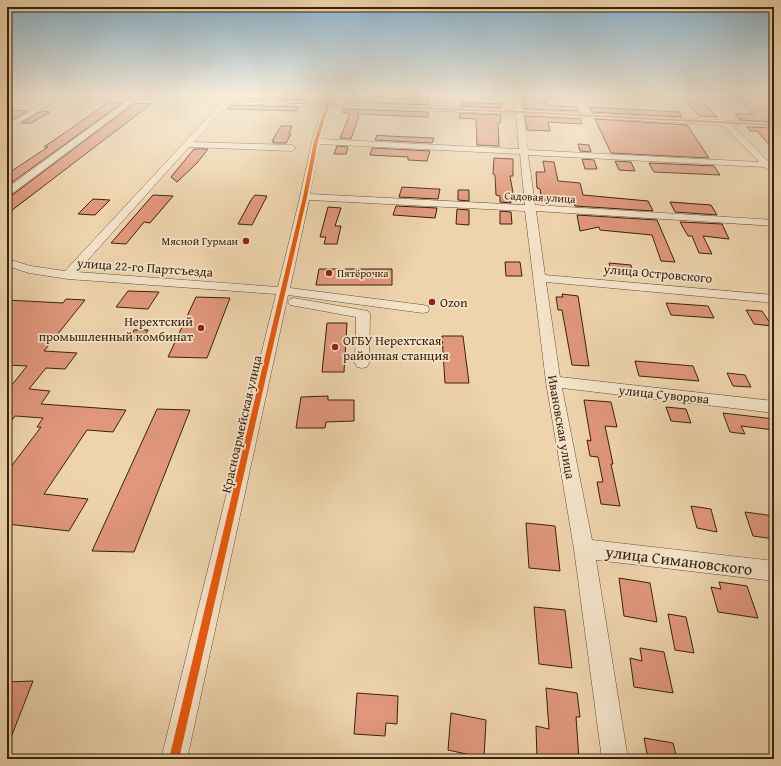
<svg xmlns="http://www.w3.org/2000/svg" width="781" height="766" viewBox="0 0 781 766" font-family="'Gentium Book Plus',serif">
	<style>
		.building { fill: #e1977c; stroke: #37220d }
		.lines { fill: none; stroke-linecap: round; stroke-linejoin: round }
		.minor-casing { stroke: #654e35; stroke-width: 1 }
		.minor { fill: #f4e3ca; fill-rule: evenodd }
		.cycleway-casing { stroke: #f4e3ca; stroke-width: 2 }
		.cycleway { fill: #e8590c; fill-rule: evenodd }
		.poi-dot { fill: #8f2418; stroke: #f4e3ca; stroke-width: 1.5 }
		.labels { text-anchor: middle; stroke-width: 3.5; stroke-linejoin: round; paint-order: stroke }
		.far-street-label { font-size: 11px; fill: #37220d; stroke: #f4e3ca }
		.far-poi-label { font-size: 11px; fill: #37220d; stroke: #f4e3ca; text-anchor: end }
		.street-label { font-size: 13px; fill: #37220d; stroke: #f4e3ca }
		.poi-label { font-size: 13px; fill: #37220d; stroke: #f4e3ca; text-anchor: start }
		.near-street-label { font-size: 16px; fill: #37220d; stroke: #f4e3ca }
	</style>
	<rect width="100%" height="100%" fill="#eed4ad"/>
	<filter id="stains"><feTurbulence type="fractalNoise" baseFrequency=".005" numOctaves="4"/><feColorMatrix values="0 0 0 0 .2 0 0 0 0 .09 0 0 0 0 .02 0 0 0 .5 -.17"/></filter>
	<radialGradient id="worn" r=".72"><stop offset=".6" stop-color="#630" stop-opacity="0"/><stop offset="1" stop-color="#630" stop-opacity=".3"/></radialGradient>
	<path class="building" d="M241 94H307L304 100 238 98Z
		M680 94H696L717 117 699 116Z
		M733 95 765 96 774 104V122L740 120 735 114H753Z
		M348 96 402 98 429 100V105L346 102Z
		M523 99 546 100 547 105 577 107 578 111 524 109Z
		M109 102 122 103 7 186V174L48 147H44Z
		M462 102 502 104 501 108 461 106Z
		M135 103 151 104 7 214V197L11 196Z
		M231 105 299 107 297 111 227 109Z
		M589 107 679 112 682 117 592 112Z
		M343 109 428 112V117L357 114 359 116 351 139 340 138 350 114 342 112Z
		M7 110 28 111 7 123Z
		M41 111 50 112 31 123H22Z
		M460 113 501 115 500 123H498L499 146 477 145 476 119 459 118Z
		M525 116 580 119 582 124 548 122 550 131 527 130Z
		M595 119 687 125 709 158 611 153Z
		M281 126H292L289 134H291L286 143H273L274 141H272Z
		M747 127 774 128V150L757 131H750Z
		M377 135 387 136 434 138 432 143 375 140Z
		M578 144 589 145 591 152 580 151Z
		M337 146 348 147 346 154H334Z
		M372 148 430 151 427 161 408 160V157L370 155Z
		M194 149H208L197 163 177 182 171 177Z
		M494 158 513 159V176H510L514 198H510L511 203 500 202V196L496 195 495 175 493 174Z
		M582 159 594 160 597 169H585Z
		M543 161 554 162 558 181 580 183 583 195 648 201 653 211 575 206 574 203 542 201 540 189 537 188 536 172H545Z
		M615 161 631 162 635 171 619 170Z
		M649 163 714 166 720 175 654 172Z
		M402 187 436 189H440L438 199 399 197Z
		M458 190H469V201L458 200Z
		M153 195 173 196 150 223 144 222 126 244 111 243Z
		M255 195 267 196 252 225 238 224 251 200Z
		M93 199 110 200 95 215 78 214Z
		M670 202 711 205 717 215 675 212Z
		M396 206 437 208 435 218 393 215Z
		M328 207 341 208 335 226H341L337 244H324L326 237H320Z
		M457 209 469 210V225L456 224Z
		M500 211 511 212 512 224H500Z
		M577 215 657 220 675 262 661 261 652 235 600 230 599 227 580 231Z
		M680 222 722 224 729 239 703 236 712 254 699 253 692 236H688Z
		M505 262H520L522 276H506Z
		M609 263 631 265 634 276 612 274Z
		M319 269H392V285H316Z
		M128 291 159 292 148 309 116 307Z
		M562 294 578 296 589 366 572 365 562 310H558L556 297H563Z
		M196 297 230 298 207 358 168 357Z
		M66 299 85 300 44 351 77 353 65 369 46 368 29 389 50 391 41 404 126 410 113 432 87 430 44 494 88 499 69 531 7 524V472L41 427H37L43 418 15 416 7 427V391L27 366 7 365V300L63 303Z
		M666 303 708 306 714 318 671 315Z
		M746 310 762 311 772 326 754 324Z
		M327 323H347L344 372H322Z
		M134 330H148L142 341H128Z
		M442 336H463L469 383H445Z
		M635 361 693 366 699 381 639 376Z
		M727 373 745 375 751 387 733 386Z
		M328 396V400H354V421L326 422 325 428H296L301 397Z
		M584 400 611 402 617 427 605 426 613 464H611L620 506 601 504 597 482H603L598 457 590 456 587 440 591 441Z
		M666 407 686 409 691 423 671 421Z
		M157 409 190 410 134 552 92 551Z
		M723 413 774 419V430L741 426 745 434 730 432Z
		M691 506 711 509 717 532 697 528Z
		M745 512 774 516V539L753 536Z
		M526 523 555 526 560 571 529 568Z
		M619 578 650 583 657 622 624 616Z
		M719 582 747 586 758 618 718 612 711 587 721 589Z
		M534 607 565 610 572 668 539 664Z
		M668 614 686 617 694 653 675 650Z
		M640 648 664 652 673 693 634 687 630 658 642 661Z
		M33 681 8 745H7V682Z
		M546 688 577 693 580 717H576L579 759H537L536 726 549 729Z
		M357 693 398 696 397 724 386 723 385 736 354 734Z
		M451 713 486 720 484 758 448 750Z
		M644 738 673 743 677 759H648Z"/>
	<g class="lines">
		<g class="minor-casing">
			<path id="minor" d="M50 94H139L225 99 230 95 233 97 232 99 325 102 328 94H334L332 103 515 110 514 94H520L522 110 774 123V127L732 125 769 162H774V169L770 171 764 167 528 155 535 205 774 220V226L536 211 545 275 774 295V303L546 282 560 377 774 401V413L562 388 592 540 774 561V581L596 560 628 759H602L574 549 546 382 525 211 309 200 290 288 423 305 428 306 429 309 428 312 423 313 288 295 187 759H161L276 294 68 279 29 273 7 266V259L31 266 65 271 221 103 138 99 10 195 7 196V188L129 99 64 96 7 130V125L55 96ZM229 103 323 107 312 141 300 197 278 287 77 272 189 147 292 151 296 148 292 145 194 142ZM331 107 516 114 519 149 321 139ZM523 114 723 125 759 162 528 150ZM320 144 520 154 525 205 310 194Z
				M294 298 368 311 370 314 369 363 367 367 362 368 357 367 355 363 356 317 290 305 288 302 290 299Z"/>
		</g>
		<use href="#minor" class="minor"/>
		<g class="cycleway-casing">
			<path id="cycleway" d="M52 94H80L326 104 330 94H332L329 104 520 111 774 124V126L520 113 329 105 318 141 307 197 179 759H169L303 197 314 141 326 105Z"/>
		</g>
		<use href="#cycleway" class="cycleway"/>
	</g>
	<linearGradient id="sky" x2="0" y2="1"><stop stop-color="#89b5d1"/><stop offset="0.47" stop-color="#f7ecda"/><stop offset="1" stop-color="#f7ecda" stop-opacity="0"/></linearGradient>
	<rect width="781" height="201" fill="url(#sky)"/>
	<g class="poi-dot">
		<circle cx="246" cy="241" r="4"/>
		<circle cx="329" cy="273" r="4"/>
		<circle cx="432" cy="302" r="4"/>
		<circle cx="201" cy="328" r="4"/>
		<circle cx="335" cy="347" r="4"/>
	</g>
	<g class="labels">
		<g class="far-street-label">
			<text transform="translate(540 197) rotate(3)" y="4">Садовая улица</text>
		</g>
		<g class="far-poi-label">
			<text x="238" y="245">Мясной Гурман</text>
			<text x="337" y="277" text-anchor="start">Пятёрочка</text>
		</g>
		<g class="street-label">
			<text transform="translate(145 267) rotate(4)" y="5">улица 22-го Партсъезда</text>
			<text transform="translate(658 273) rotate(5)" y="5">улица Островского</text>
			<text transform="translate(664 394) rotate(6)" y="5">улица Суворова</text>
			<text transform="translate(241 424) rotate(-77)" y="5">Красноармейская улица</text>
			<text transform="translate(562 427) rotate(80)" y="5">Ивановская улица</text>
		</g>
		<g class="poi-label">
			<text x="440" y="307">Ozon</text>
			<text x="193" y="326" text-anchor="end">Нерехтский<tspan x="193" dy="15">промышленный комбинат</tspan></text>
			<text x="343" y="345">ОГБУ Нерехтская<tspan x="343" dy="15">районная станция</tspan></text>
		</g>
		<g class="near-street-label">
			<text transform="translate(679 560) rotate(7)" y="6">улица Симановского</text>
		</g>
	</g>
	<rect width="781" height="766" fill="none" stroke="#eed4ad" stroke-width="24"/>
	<rect x="8" y="8" width="765" height="750" fill="none" stroke="#37220d" stroke-width="2"/>
	<rect x="12" y="12" width="757" height="742" fill="none" stroke="#37220d"/>
	<rect width="100%" height="100%" filter="url(#stains)"/>
	<rect width="100%" height="100%" fill="url(#worn)"/>
</svg>
